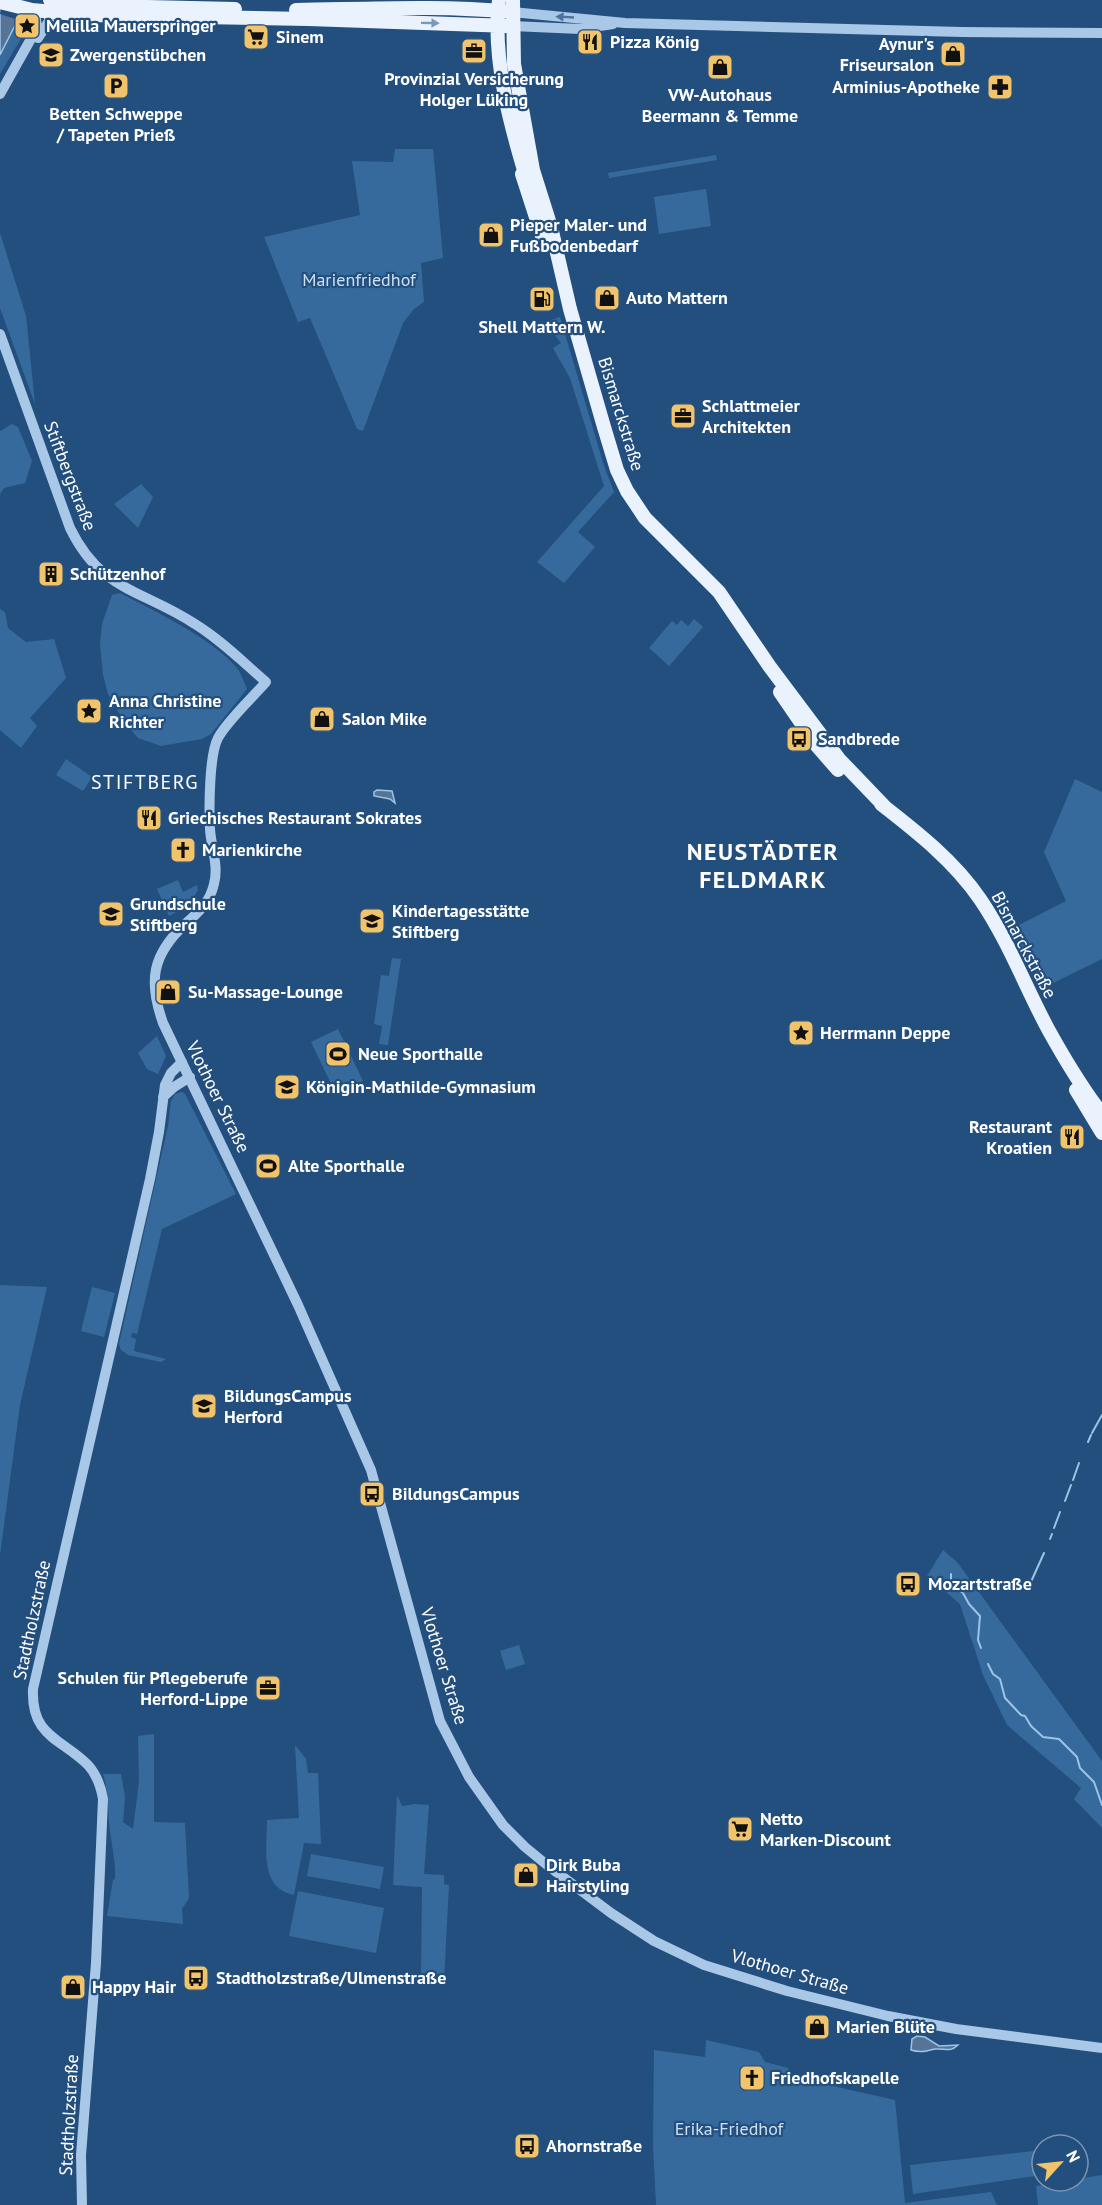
<svg xmlns="http://www.w3.org/2000/svg" width="1102" height="2205" viewBox="0 0 1102 2205" font-family="'PT Sans',sans-serif">
	<style>
		.green { fill: #376a9c }
		.water { fill: #557496; stroke: #9dc3e7; stroke-width: 1.5 }
		.pier { fill: #234f7e }
		.lines { fill: none; stroke-linecap: round; stroke-linejoin: round }
		.stream { stroke: #9dc3e7; stroke-width: 2 }
		.minor { stroke: #a9c7e6; stroke-width: 10 }
		.major { stroke: #eaf2fd; stroke-width: 14 }
		.oneway { fill: #4b739d }
		.oneway2 { fill: #7d98b7 }
		.labels { text-anchor: middle; stroke-width: 4.5; stroke-linejoin: round; paint-order: stroke }
		.poi-label { font-size: 18px; font-weight: bold; fill: #fff; stroke: #234f7e; text-anchor: start }
		.park-label { font-size: 18px; fill: #cce0f5; stroke: #234f7e }
		.street-label { font-size: 18px; fill: #fff; stroke: #234f7e }
		.neighbourhood-label { font-size: 20px; letter-spacing: 1.5px; fill: #fff; stroke: #234f7e }
		.district-label { font-size: 24px; font-weight: bold; letter-spacing: 1.5px; fill: #fff; stroke: #234f7e }
	</style>
	<rect width="100%" height="100%" fill="#234f7e"/>
	<path class="green" d="M0 12 22 19 25 32 0 74Z
		M395 149H433L443 258 421 263 424 302 414 309 403 323 363 431 357 429 310 318 298 322 264 237 360 215 352 161 393 162Z
		M716 155 717 160 609 178 608 173Z
		M706 189 711 226 659 234 654 197Z
		M0 233 26 316 35 404 0 308Z
		M560 317 604 466 614 492 578 532 595 547 564 583 537 562 604 486 570 378 553 348 561 343 545 322Z
		M12 424 18 427 32 461 25 483 4 488 0 494V431Z
		M141 484 153 497 138 528 114 504Z
		M120 593C154 611 212 638 237 668 241 673 244 682 247 689L211 734 202 739 161 746 138 738 123 720 108 694 103 675 100 644 102 624 112 595Z
		M0 609 5 612 8 628 26 642 54 639 66 678 30 718 37 726 21 748 0 730Z
		M694 619 703 627 669 666 649 648 672 621 677 625 681 620 688 626Z
		M66 759 92 777 83 791 56 775Z
		M1075 779 1102 792V959L1041 989 1013 928 1066 901 1044 852Z
		M178 880 183 892 197 885 198 890 189 906 169 916 157 889Z
		M392 958 401 959 388 1045 379 1044 382 1026 374 1024 381 975 389 976Z
		M338 1029 363 1081 336 1094 311 1042Z
		M157 1036 166 1056 158 1074 147 1069 138 1053Z
		M182 1092 185 1094 236 1194 162 1229 137 1334 132 1333 131 1337 136 1339 134 1351 166 1359 161 1362 128 1355 121 1350 119 1344 168 1126 171 1101 175 1094Z
		M0 1285 47 1287 20 1405 0 1555Z
		M92 1287 115 1293 104 1337 81 1331Z
		M943 1550 957 1562 1102 1761V1828L1074 1799 1081 1788 1007 1725 983 1675 960 1604 927 1576Z
		M519 1645 525 1664 506 1670 500 1651Z
		M154 1734V1822L185 1823 189 1898 182 1909 183 1924 107 1916 113 1880 115 1879C116 1863 112 1847 110 1831 107 1810 110 1796 103 1774H121L125 1797 123 1822 133 1829 139 1782 138 1736Z
		M295 1745 306 1759 308 1773H318L321 1844 304 1843 294 1895C259 1888 267 1848 267 1820L299 1818Z
		M397 1795 402 1806 415 1804 429 1805 424 1874 444 1875V1884L449 1885 444 1981H421L422 1887 393 1885Z
		M311 1854 384 1867 380 1889 307 1876Z
		M298 1891 384 1908 376 1953 289 1936Z
		M706 2040 759 2052 765 2062 788 2068 793 2077 895 2100 905 2203 991 2192 997 2205H656L653 2146 654 2050 705 2057Z
		M1042 2150V2175L913 2194 910 2165Z
		M1102 2175V2205H1038L1036 2186 1078 2181V2179Z"/>
	<path class="water" d="M28 0 0 55V10Z
		M377 790 392 791 395 803 390 799 374 796V792Z
		M917 2036 925 2037 939 2046 958 2045C950 2053 945 2048 935 2049 927 2051 920 2053 911 2050L912 2039Z"/>
	<path class="pier" d="M2 0H31L21 21 0 14Z"/>
	<g class="lines">
		<path class="stream" d="M1092 1433 1102 1415
			M1088 1442 1091 1435
			M1073 1480 1079 1463
			M1065 1501 1071 1485
			M1054 1528 1060 1512
			M1050 1539 1052 1534
			M951 1574V1584L963 1593 969 1604 980 1616 978 1640 981 1648
			M1030 1584 1044 1553
			M988 1664 993 1674 1000 1679 1005 1698 1021 1715 1025 1716 1031 1726 1043 1737 1059 1739 1077 1757 1080 1768 1094 1782 1102 1805"/>
		<path class="minor" d="M512 12 625 23 962 32 1102 33
			M512 26 580 29 613 24
			M38 38 49 21V6
			M0 94 37 28 36 19 32 10
			M0 334 70 528C101 592 142 589 195 624 221 640 243 662 266 682 253 697 227 721 218 738 209 755 209 809 210 829 211 847 219 866 214 884 210 902 198 913 185 924 152 955 148 981 163 1023L298 1305 371 1470 440 1721 469 1777 503 1825 525 1847 547 1865 611 1913 654 1941 704 1965 787 1991 888 2016 956 2029 1102 2048
			M163 1097 174 1087 190 1077
			M82 2205 81 2155 96 1963 103 1799C101 1787 97 1775 88 1765 61 1738 31 1737 33 1689L150 1179 159 1132 165 1085 171 1073 182 1062"/>
		<path class="major" d="M50 0 103 6 235 9
			M499 0C492 59 510 124 527 180
			M513 0 514 64 533 170 551 227 570 309 604 427 617 470 627 491 645 518 719 592 770 667 839 759 887 809
			M0 2 32 10 88 15 308 19 512 26
			M296 10C368 9 440 5 512 12
			M522 174 544 242
			M780 692 817 746 838 770
			M881 804C917 832 954 861 980 899 1008 940 1025 986 1048 1029 1064 1058 1082 1088 1102 1114
			M1076 1090 1102 1133"/>
	</g>
	<defs><path id="oneway-solid" d="M-6-.8H1V-3.2L6.5 0L1 3.2V.8H-6Z" transform="scale(1.5)"/></defs>
	<use class="oneway" href="#oneway-solid" transform="translate(565 17) rotate(-177)"/>
	<use class="oneway2" href="#oneway-solid" transform="translate(430 23) rotate(1)"/>
	<defs>
		<g id="sight-square" transform="scale(1.35)"><rect x="-9" y="-9" width="18" height="18" rx="4" fill="#f1c46c" stroke="#234f7e"/><path d="M0-6L1.8-2.2L6-1.7L2.9 1.2L3.7 5.4L0 3.3L-3.7 5.4L-2.9 1.2L-6-1.7L-1.8-2.2Z" fill="#111"/></g>
		<g id="supermarket-square" transform="scale(1.35)"><rect x="-9" y="-9" width="18" height="18" rx="4" fill="#f1c46c" stroke="#234f7e"/><path d="M-6-5.5h2.5l.6 2H6L4.5 2H-2.5L-4.4-4H-6ZM-1.5 3.2a1.3 1.3 0 1 0 .1 0ZM3 3.2a1.3 1.3 0 1 0 .1 0Z" fill="#111"/></g>
		<g id="restaurant-square" transform="scale(1.35)"><rect x="-9" y="-9" width="18" height="18" rx="4" fill="#f1c46c" stroke="#234f7e"/><path d="M-5-6h1v4h1v-4h1v4h1v-4h1v5L-1.5 .5V6h-2V.5L-5-1ZM5-6V6H3V1.5H1.5Q1.5-4 5-6Z" fill="#111"/></g>
		<g id="office-square" transform="scale(1.35)"><rect x="-9" y="-9" width="18" height="18" rx="4" fill="#f1c46c" stroke="#234f7e"/><path d="M-6-3h4V-5.5h4V-3h4V5H-6ZM-1-4.5V-3h2v-1.5ZM-6 0V1H6V0Z" fill="#111"/></g>
		<g id="shop-square" transform="scale(1.35)"><rect x="-9" y="-9" width="18" height="18" rx="4" fill="#f1c46c" stroke="#234f7e"/><path d="M-5-2.5h2.3a2.7 3.5 0 0 1 5.4 0H5L5.5 6h-11ZM-1.5-2.5h3a1.5 2.3 0 0 0-3 0Z" fill="#111"/></g>
		<g id="school-square" transform="scale(1.35)"><rect x="-9" y="-9" width="18" height="18" rx="4" fill="#f1c46c" stroke="#234f7e"/><path d="M0-5L7-2L0 1L-7-2ZM-4 1L0 2.5L4 1V4Q0 6-4 4Z" fill="#111"/></g>
		<g id="parking-square" transform="scale(1.35)"><rect x="-9" y="-9" width="18" height="18" rx="4" fill="#f1c46c" stroke="#234f7e"/><path d="M-3.5-5.5H1a3.5 3.5 0 0 1 0 7H-1V5.5H-3.5ZM-1-3.4V-.6H.8a1.4 1.4 0 0 0 0-2.8Z" fill="#111"/></g>
		<g id="pharmacy-square" transform="scale(1.35)"><rect x="-9" y="-9" width="18" height="18" rx="4" fill="#f1c46c" stroke="#234f7e"/><path d="M-2-6h4v4h4v4h-4v4h-4v-4h-4v-4h4Z" fill="#111"/></g>
		<g id="fuel-square" transform="scale(1.35)"><rect x="-9" y="-9" width="18" height="18" rx="4" fill="#f1c46c" stroke="#234f7e"/><path d="M-5.5-6h7V0h2V4h1.3V-2.5L3-4.5l.8-.8L6-3V5H2.5V1h-1V6h-7ZM-4.2-4.7v3.2H.2V-4.7Z" fill="#111"/></g>
		<g id="building-square" transform="scale(1.35)"><rect x="-9" y="-9" width="18" height="18" rx="4" fill="#f1c46c" stroke="#234f7e"/><path d="M-4-6H4V6H1V3H-1V6H-4ZM-2.5-4.3h1.7v1.8h-1.7ZM.8-4.3h1.7v1.8H.8ZM-2.5-1h1.7V.8h-1.7ZM.8-1h1.7V.8H.8Z" fill="#111"/></g>
		<g id="bus-square" transform="scale(1.35)"><rect x="-9" y="-9" width="18" height="18" rx="4" fill="#f1c46c" stroke="#234f7e"/><path d="M-5-6H5V4H4V6H2V4H-2V6H-4V4H-5ZM-3.5-4V0h7V-4ZM-3.5 1.2v1.5H-2V1.2ZM2 1.2v1.5H3.5V1.2Z" fill="#111"/></g>
		<g id="church-square" transform="scale(1.35)"><rect x="-9" y="-9" width="18" height="18" rx="4" fill="#f1c46c" stroke="#234f7e"/><path d="M-1.2-6h2.4v3.5h3.3v2.4h-3.3V6h-2.4V-.1h-3.3v-2.4h3.3Z" fill="#111"/></g>
		<g id="stadium-square" transform="scale(1.35)"><rect x="-9" y="-9" width="18" height="18" rx="4" fill="#f1c46c" stroke="#234f7e"/><path d="M0-5a6.5 5 0 1 0 0 10a6.5 5 0 1 0 0-10ZM-3.5-1.8h7v3.6h-7Z" fill="#111"/></g>
	</defs>
	<g fill-rule="evenodd">
		<use href="#sight-square" x="27" y="26"/>
		<use href="#supermarket-square" x="256" y="37"/>
		<use href="#restaurant-square" x="590" y="42"/>
		<use href="#office-square" x="474" y="51"/>
		<use href="#shop-square" x="953" y="54"/>
		<use href="#school-square" x="51" y="55"/>
		<use href="#shop-square" x="720" y="67"/>
		<use href="#parking-square" x="116" y="86"/>
		<use href="#pharmacy-square" x="1000" y="87"/>
		<use href="#shop-square" x="491" y="235"/>
		<use href="#shop-square" x="607" y="298"/>
		<use href="#fuel-square" x="542" y="299"/>
		<use href="#office-square" x="683" y="416"/>
		<use href="#building-square" x="51" y="574"/>
		<use href="#sight-square" x="89" y="711"/>
		<use href="#shop-square" x="322" y="719"/>
		<use href="#bus-square" x="799" y="739"/>
		<use href="#restaurant-square" x="149" y="818"/>
		<use href="#church-square" x="183" y="850"/>
		<use href="#school-square" x="111" y="914"/>
		<use href="#school-square" x="372" y="921"/>
		<use href="#shop-square" x="168" y="992"/>
		<use href="#sight-square" x="801" y="1033"/>
		<use href="#stadium-square" x="338" y="1054"/>
		<use href="#school-square" x="287" y="1087"/>
		<use href="#restaurant-square" x="1072" y="1137"/>
		<use href="#stadium-square" x="268" y="1166"/>
		<use href="#school-square" x="204" y="1406"/>
		<use href="#bus-square" x="372" y="1494"/>
		<use href="#bus-square" x="908" y="1584"/>
		<use href="#office-square" x="268" y="1688"/>
		<use href="#supermarket-square" x="740" y="1829"/>
		<use href="#shop-square" x="526" y="1875"/>
		<use href="#bus-square" x="196" y="1978"/>
		<use href="#shop-square" x="73" y="1987"/>
		<use href="#shop-square" x="817" y="2027"/>
		<use href="#church-square" x="752" y="2078"/>
		<use href="#bus-square" x="527" y="2146"/>
	</g>
	<g class="labels">
		<g class="poi-label">
			<text x="46" y="32">Melilla Mauerspringer</text>
			<text x="276" y="43">Sinem</text>
			<text x="610" y="48">Pizza König</text>
			<text x="934" y="50" text-anchor="end">Aynur's<tspan x="934" dy="21">Friseursalon</tspan></text>
			<text x="70" y="61">Zwergenstübchen</text>
			<text x="474" y="85" text-anchor="middle">Provinzial Versicherung<tspan x="474" dy="21">Holger Lüking</tspan></text>
			<text x="980" y="93" text-anchor="end">Arminius-Apotheke</text>
			<text x="720" y="101" text-anchor="middle">VW-Autohaus<tspan x="720" dy="21">Beermann &amp; Temme</tspan></text>
			<text x="116" y="120" text-anchor="middle">Betten Schweppe<tspan x="116" dy="21">/ Tapeten Prieß</tspan></text>
			<text x="510" y="231">Pieper Maler- und<tspan x="510" dy="21">Fußbodenbedarf</tspan></text>
			<text x="626" y="304">Auto Mattern</text>
			<text x="542" y="333" text-anchor="middle">Shell Mattern W.</text>
			<text x="702" y="412">Schlattmeier<tspan x="702" dy="21">Architekten</tspan></text>
			<text x="70" y="580">Schützenhof</text>
			<text x="109" y="707">Anna Christine<tspan x="109" dy="21">Richter</tspan></text>
			<text x="342" y="725">Salon Mike</text>
			<text x="818" y="745">Sandbrede</text>
			<text x="168" y="824">Griechisches Restaurant Sokrates</text>
			<text x="202" y="856">Marienkirche</text>
			<text x="130" y="910">Grundschule<tspan x="130" dy="21">Stiftberg</tspan></text>
			<text x="392" y="917">Kindertagesstätte<tspan x="392" dy="21">Stiftberg</tspan></text>
			<text x="188" y="998">Su-Massage-Lounge</text>
			<text x="820" y="1039">Herrmann Deppe</text>
			<text x="358" y="1060">Neue Sporthalle</text>
			<text x="306" y="1093">Königin-Mathilde-Gymnasium</text>
			<text x="1052" y="1133" text-anchor="end">Restaurant<tspan x="1052" dy="21">Kroatien</tspan></text>
			<text x="288" y="1172">Alte Sporthalle</text>
			<text x="224" y="1402">BildungsCampus<tspan x="224" dy="21">Herford</tspan></text>
			<text x="392" y="1500">BildungsCampus</text>
			<text x="928" y="1590">Mozartstraße</text>
			<text x="248" y="1684" text-anchor="end">Schulen für Pflegeberufe<tspan x="248" dy="21">Herford-Lippe</tspan></text>
			<text x="760" y="1825">Netto<tspan x="760" dy="21">Marken-Discount</tspan></text>
			<text x="546" y="1871">Dirk Buba<tspan x="546" dy="21">Hairstyling</tspan></text>
			<text x="216" y="1984">Stadtholzstraße/Ulmenstraße</text>
			<text x="92" y="1993">Happy Hair</text>
			<text x="836" y="2033">Marien Blüte</text>
			<text x="771" y="2084">Friedhofskapelle</text>
			<text x="546" y="2152">Ahornstraße</text>
		</g>
		<g class="park-label">
			<text x="359" y="286">Marienfriedhof</text>
			<text x="729" y="2135">Erika-Friedhof</text>
		</g>
		<g class="street-label">
			<text transform="translate(621 414) rotate(73)" y="6">Bismarckstraße</text>
			<text transform="translate(70 476) rotate(69)" y="6">Stiftbergstraße</text>
			<text transform="translate(1024 945) rotate(62)" y="6">Bismarckstraße</text>
			<text transform="translate(218 1097) rotate(64)" y="6">Vlothoer Straße</text>
			<text transform="translate(32 1620) rotate(-78)" y="6">Stadtholzstraße</text>
			<text transform="translate(444 1666) rotate(73)" y="6">Vlothoer Straße</text>
			<text transform="translate(790 1972) rotate(16)" y="6">Vlothoer Straße</text>
			<text transform="translate(69 2115) rotate(-87)" y="6">Stadtholzstraße</text>
		</g>
		<g class="neighbourhood-label">
			<text x="145" y="789">STIFTBERG</text>
		</g>
		<g class="district-label">
			<text x="763" y="860">NEUSTÄDTER<tspan x="763" dy="28">FELDMARK</tspan></text>
		</g>
	</g>
	<g transform="translate(1060 2163) rotate(63)"><circle r="28" fill="#234f7e" stroke="#7b95b2" stroke-width="1.5"/>
	<path d="M0-4.5L10 22L0 15L-10 22Z" fill="#f1c46c"/>
	<text y="-9" font-size="16" font-weight="bold" text-anchor="middle" fill="#ffffff">N</text>
	</g>
</svg>
